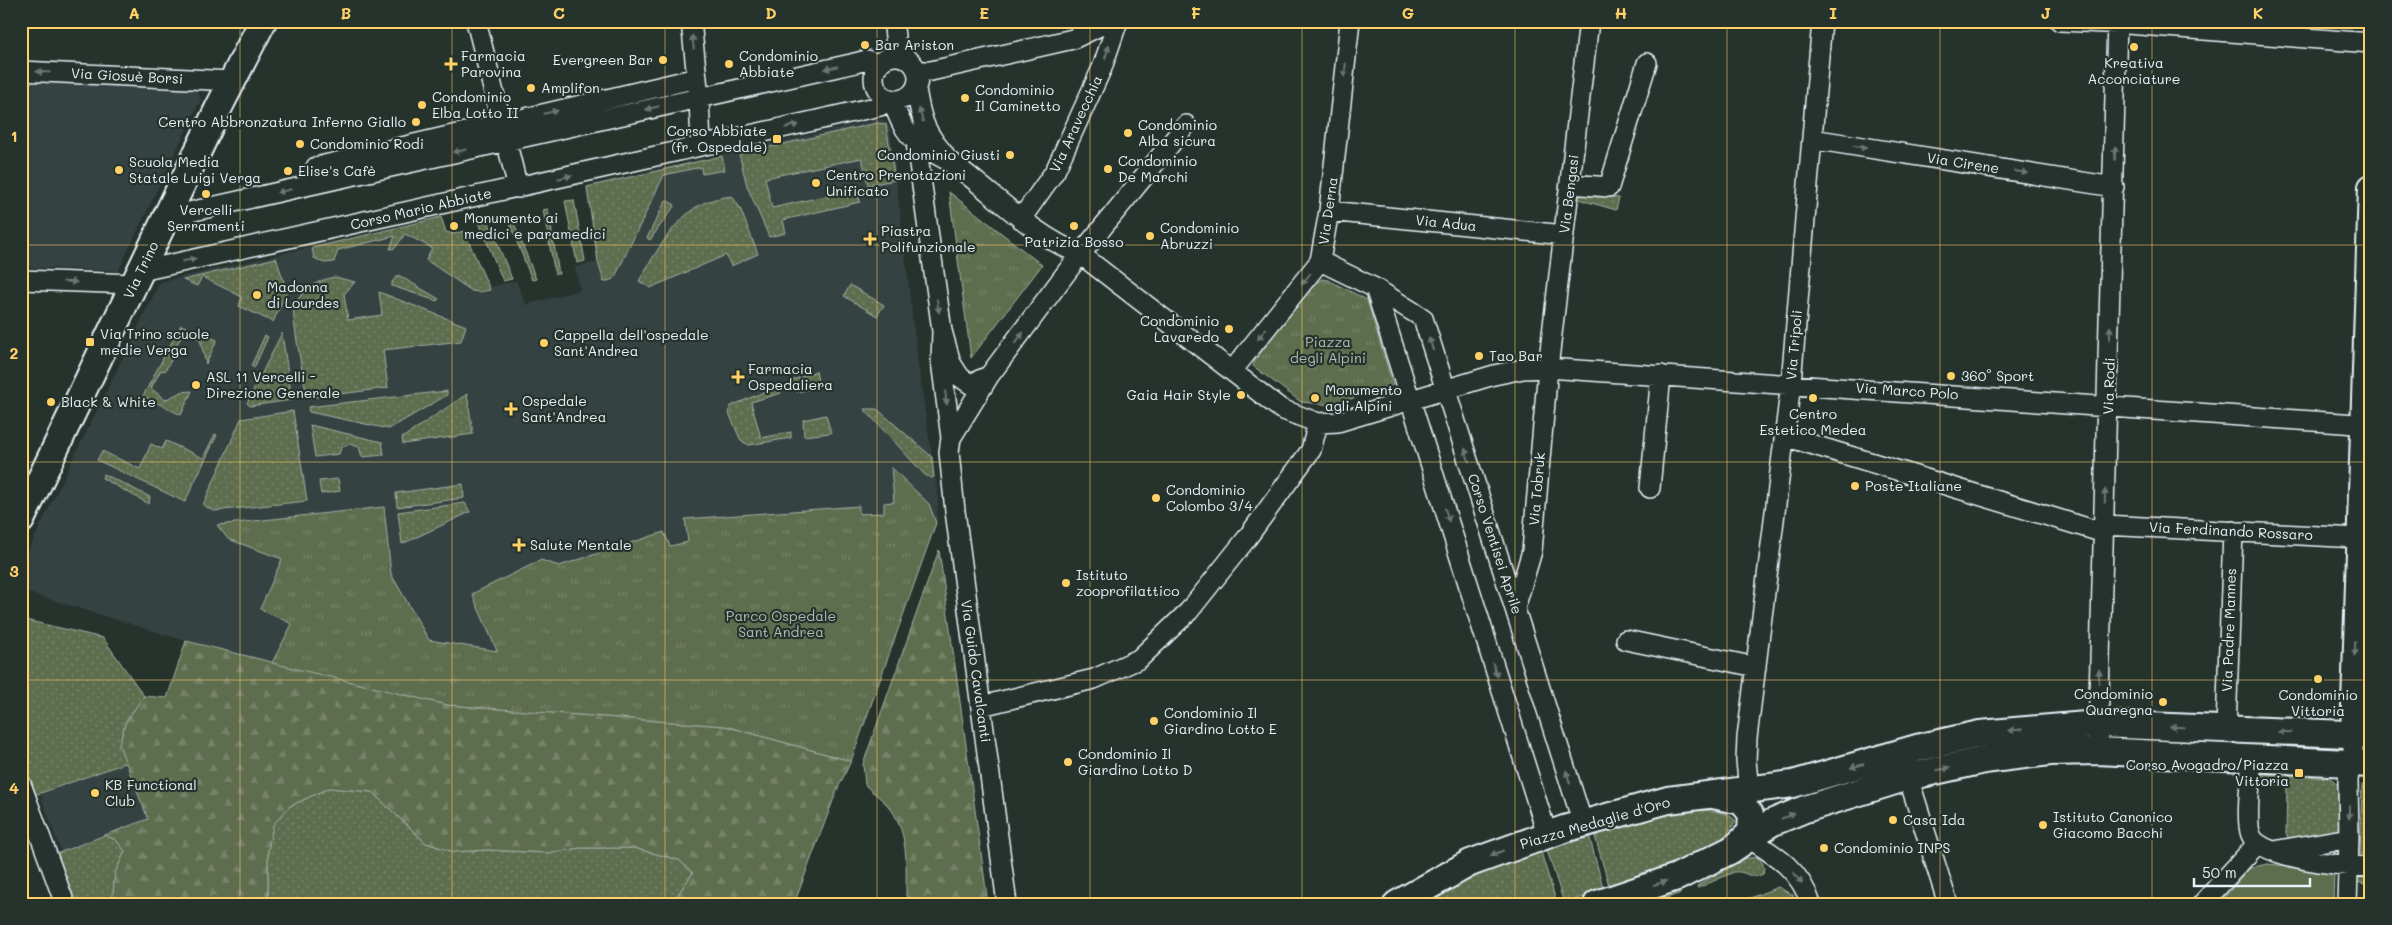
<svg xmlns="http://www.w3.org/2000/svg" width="2392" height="925" viewBox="0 0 2392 925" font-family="Mali,sans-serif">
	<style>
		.built { fill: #354242 }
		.grass { fill: url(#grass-dots); stroke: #a4afa4 }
		.forest { fill: url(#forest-firs); stroke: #a4afa4 }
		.park { fill: url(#park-tufts); stroke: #a4afa4 }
		.garden { fill: #5f6d4f; stroke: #a4afa4 }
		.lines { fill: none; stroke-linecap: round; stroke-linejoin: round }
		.minor-casing { stroke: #e8f1f8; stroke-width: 22 }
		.tertiary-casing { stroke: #e8f1f8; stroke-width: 28 }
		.secondary-casing { stroke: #e8f1f8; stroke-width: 30 }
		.minor { stroke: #26332d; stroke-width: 19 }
		.tertiary { stroke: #26332d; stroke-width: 24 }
		.secondary { stroke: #26332d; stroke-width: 26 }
		.oneway { fill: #6a7674 }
		.grid { fill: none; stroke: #ffd166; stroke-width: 1; stroke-opacity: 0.55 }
		.poi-dot { fill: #ffd166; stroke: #26332d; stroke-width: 2 }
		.labels { text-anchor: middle; stroke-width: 4.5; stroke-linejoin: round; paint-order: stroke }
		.poi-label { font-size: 14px; fill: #e8f1f8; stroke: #26332d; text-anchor: start }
		.street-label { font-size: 14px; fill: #e8f1f8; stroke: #26332d }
		.park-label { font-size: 14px; fill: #b1bcb4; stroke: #26332d }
		.neatline { fill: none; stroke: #ffd166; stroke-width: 2 }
		.grid-label { font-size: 16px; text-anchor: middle; font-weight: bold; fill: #ffd166 }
	</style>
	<defs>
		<pattern id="grass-dots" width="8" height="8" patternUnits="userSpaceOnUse" patternTransform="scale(1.25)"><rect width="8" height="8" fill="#5f6d4f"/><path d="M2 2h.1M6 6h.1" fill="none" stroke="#768269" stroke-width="1.8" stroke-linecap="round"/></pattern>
		<pattern id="forest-firs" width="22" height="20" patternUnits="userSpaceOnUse" patternTransform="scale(1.25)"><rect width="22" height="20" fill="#5f6d4f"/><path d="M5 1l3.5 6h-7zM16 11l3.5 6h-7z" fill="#768269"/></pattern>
		<pattern id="park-tufts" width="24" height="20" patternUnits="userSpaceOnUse" patternTransform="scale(1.25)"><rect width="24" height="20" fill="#5f6d4f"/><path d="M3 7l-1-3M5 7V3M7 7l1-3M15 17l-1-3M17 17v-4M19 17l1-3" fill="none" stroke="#768269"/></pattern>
	</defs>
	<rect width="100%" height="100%" fill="#26332d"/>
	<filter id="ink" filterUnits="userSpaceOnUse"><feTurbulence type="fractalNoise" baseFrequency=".02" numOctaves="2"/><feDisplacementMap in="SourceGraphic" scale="10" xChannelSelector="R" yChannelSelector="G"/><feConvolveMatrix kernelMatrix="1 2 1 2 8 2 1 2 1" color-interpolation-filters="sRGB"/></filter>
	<g filter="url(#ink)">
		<path class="built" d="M21 81 195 88 201 99 118 271 21 267Z
			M876 120H883L890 128 918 365 938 497 937 521 851 761 725 726 272 663 186 641 23 591 21 565 160 282 441 217 446 232 453 234 464 231 490 287 516 281 526 305 580 290 575 267 598 262 586 193 587 187 589 185Z
			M128 762 148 819 61 852 40 793Z
			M906 896 932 904H905Z"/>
		<path class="grass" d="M877 123 886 124 895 180 868 185 862 158 765 178 772 208 857 189 860 202 783 220 786 233 769 237 747 186 739 154Z
			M722 156 725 170 702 174 701 167 664 175 614 279 604 282 598 262 587 187Z
			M1581 192 1619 198 1616 210 1578 199Z
			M732 196 740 208 758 254 731 266 726 255 650 288 639 281C654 255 679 210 709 201 717 198 725 197 732 196Z
			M574 200 585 261 577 263 565 201Z
			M666 200 675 205 650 240 647 238Z
			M548 209 559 274H555L543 210Z
			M441 217 446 232 453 234 464 231 490 290 479 292 472 291 426 260 432 248 405 234 395 248 390 249 395 236 338 250 334 262 324 263 314 258 312 248Z
			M487 218 512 279 503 281 478 220Z
			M512 218 536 279 532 280 508 219Z
			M276 258 287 291 273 322 239 306 242 297 202 277 197 286 183 280Z
			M398 275 439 299 437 301 392 286V282Z
			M335 277 355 282 344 294 348 320 382 315 379 292 466 326 461 341 383 350 388 388 307 398C305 384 291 317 294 308 300 290 317 280 335 277Z
			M850 285 884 305 877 316 844 296Z
			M181 325 217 340 206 364 200 339 184 332 173 351 175 353 165 371 161 370 151 388 165 400 181 392 192 391 181 415 143 396Z
			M282 333 292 400 250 406 247 403Z
			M265 335 268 337 254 368 251 366Z
			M816 371 819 387 797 392 791 381Z
			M778 386 781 393 751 402 761 438 791 432V438L749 445 741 441 729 413 731 406Z
			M447 391V395L389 429 309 412 308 407Z
			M467 394 473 434 403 444 402 438Z
			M864 409H877L932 457 934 477 931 478 925 475Z
			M293 411 307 501 214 511 203 505 241 419Z
			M826 415 831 433 804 436 803 420Z
			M310 425 382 442 384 455 362 457 359 447 349 444 341 448 339 454 315 457Z
			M215 434 217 435 185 502 97 460 102 451 140 469 151 444 162 449 166 441 203 458Z
			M104 474 150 497 149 504 102 478Z
			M338 479 340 491 321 494 319 481Z
			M463 484 464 498 397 507 396 493Z
			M465 503 470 512 402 544 398 512Z
			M21 619 103 638 144 696 126 721 119 745 128 762 35 795 21 759Z
			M2262 774 2330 778C2348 789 2342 810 2342 828L2338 831 2289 839 2286 834 2287 785 2270 784Z
			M2362 785H2371V856L2360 855Z
			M329 788 372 792 426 843 454 852 487 850 547 853 580 848H634L679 860 693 873 671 904H268V851L272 825 290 806Z
			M1699 810C1712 811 1727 811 1736 821 1715 859 1649 874 1610 889L1594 833 1661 814Z
			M105 835 116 840 125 851 115 873 112 904H75L56 854Z
			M1589 835 1604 891 1564 903 1546 847Z
			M1540 849 1557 904H1430L1463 880Z
			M1757 857C1763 862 1765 866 1763 874 1751 881 1746 870 1734 872L1698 888 1697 886 1742 859Z
			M2358 876H2370L2371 904H2367V884L2355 882V877Z
			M1680 890 1681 893 1650 904H1641Z"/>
		<path class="forest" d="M939 550 988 904H932L906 896C906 866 909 835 891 809 884 800 873 793 865 785L863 764Z
			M186 641 447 705 725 726 851 761 837 790 794 904H671L693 873 679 860 634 848H580L547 853 487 850 454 852 426 843 372 792 329 788 290 806 273 825 268 851V904H112L115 873 125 851 116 840 105 835 148 819 119 745 126 721 144 696 167 698Z"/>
		<path class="park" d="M949 192 1042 265 971 358Z
			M1322 279 1328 280 1367 300 1393 385 1332 405 1301 402 1253 366 1255 360C1267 345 1309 285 1322 279Z
			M891 467 929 504 936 523 851 761 725 726 447 705 272 663 292 624 260 609 282 559 228 539 217 525 384 507 391 574 429 640 497 651 472 594 541 560 559 566 664 532 670 546 688 542 685 519 859 506V514L884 513V503L894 502Z"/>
		<path class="garden" d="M2267 864 2334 870 2333 904H2218L2250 868Z
			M1778 887 1793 895 1795 904H1735Z"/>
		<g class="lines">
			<g class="minor-casing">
				<path id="minor" d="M476 21 518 188
					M691 21 699 98 701 146
					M2060 21 2127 24 2371 43
					M892 55 896 44 893 21
					M874 78a22 22 0 1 1 44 0a22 22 0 1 1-44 0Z
					M21 71 232 81
					M918 71H931L1073 39 1110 21
					M916 89C921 119 924 131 944 154
					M892 100C898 116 903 131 917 142 928 152 944 157 956 166 997 196 1032 235 1080 254L1281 409 1318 423 1338 422 1494 375 1523 369 1548 368 2371 425
					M1812 139 2114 187
					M916 142 942 331 951 363 960 377 970 384 989 376
					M317 183 316 167 697 78
					M1570 184 1609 187 1647 63
					M1329 211 1564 235
					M167 217 851 64 867 60 878 64
					M1021 219 1055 171 1102 68 1118 21
					M1320 261 1375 288 1423 318 1583 824
					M141 271 862 110 880 106 885 97
					M21 280 135 284
					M1375 288 1547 834
					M942 331 941 361 951 438 949 452 955 511 1007 904
					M1232 371 1320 261 1329 211 1350 21
					M1784 436 2104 533
					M951 438 989 376 1075 261 1186 125
					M1650 488 1661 375
					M2104 525 2358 538
					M1515 608 1532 551 1548 368 1589 21
					M1626 640 1756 667
					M981 706 1094 679 1139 659 1189 611 1247 538 1311 450 1318 423
					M2226 729 2233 531
					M2098 735 2117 21
					M2252 758C2251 776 2245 821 2251 835 2260 859 2347 866 2371 867
					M1905 767 1948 904
					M21 784 65 904
					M1749 790 1746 761 1747 738 1791 383 1822 21
					M1748 838C1777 856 1800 870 1811 904
					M2279 850 2349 838
					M2202 904 2257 844
					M2347 904 2349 838 2348 780 2353 750V735"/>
			</g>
			<g class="tertiary-casing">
				<path id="tertiary" d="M2353 735 2371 187
					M1713 796 1741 802 1751 814 1750 832 1736 845"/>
			</g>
			<g class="secondary-casing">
				<path id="secondary" d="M21 520 218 109 263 21
					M1397 904 1470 863 1564 829 1668 800 1793 784 1917 748 1980 734 2098 724 2371 735
					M1597 904 1677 877 1731 850 1771 823 1805 809 1908 777 1984 760 2050 752 2097 751 2371 764"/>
			</g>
			<use href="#minor" class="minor"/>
			<use href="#tertiary" class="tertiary"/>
			<use href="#secondary" class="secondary"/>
		</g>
		<defs><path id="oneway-solid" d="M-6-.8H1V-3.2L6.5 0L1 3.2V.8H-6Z" transform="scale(1.25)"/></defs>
		<g class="oneway">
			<use href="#oneway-solid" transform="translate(693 42) rotate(-96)"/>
			<use href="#oneway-solid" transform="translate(1107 52) rotate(-72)"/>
			<use href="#oneway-solid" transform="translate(831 68) rotate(167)"/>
			<use href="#oneway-solid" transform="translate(1345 70) rotate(96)"/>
			<use href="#oneway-solid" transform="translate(43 72) rotate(-177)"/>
			<use href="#oneway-solid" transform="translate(652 108) rotate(167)"/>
			<use href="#oneway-solid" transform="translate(551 112) rotate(-13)"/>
			<use href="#oneway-solid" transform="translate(921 115) rotate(-106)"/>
			<use href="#oneway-solid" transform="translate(792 126) rotate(-13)"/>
			<use href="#oneway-solid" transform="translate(1860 147) rotate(9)"/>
			<use href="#oneway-solid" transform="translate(460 151) rotate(167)"/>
			<use href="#oneway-solid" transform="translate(2115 153) rotate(-89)"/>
			<use href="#oneway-solid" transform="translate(2021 172) rotate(9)"/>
			<use href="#oneway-solid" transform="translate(565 177) rotate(-13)"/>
			<use href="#oneway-solid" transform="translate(284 191) rotate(167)"/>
			<use href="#oneway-solid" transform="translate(189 260) rotate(-12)"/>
			<use href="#oneway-solid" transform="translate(1306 279) rotate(128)"/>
			<use href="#oneway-solid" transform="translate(70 282) rotate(2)"/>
			<use href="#oneway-solid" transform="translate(938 306) rotate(81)"/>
			<use href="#oneway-solid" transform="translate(2110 333) rotate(-88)"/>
			<use href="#oneway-solid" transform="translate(1262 334) rotate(128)"/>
			<use href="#oneway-solid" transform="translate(1019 338) rotate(-52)"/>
			<use href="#oneway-solid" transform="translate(1431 344) rotate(-108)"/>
			<use href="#oneway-solid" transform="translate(946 398) rotate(83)"/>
			<use href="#oneway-solid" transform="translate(1467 455) rotate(-108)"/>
			<use href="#oneway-solid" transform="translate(2105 496) rotate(-88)"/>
			<use href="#oneway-solid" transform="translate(1447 515) rotate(73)"/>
			<use href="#oneway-solid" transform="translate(2355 649) rotate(91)"/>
			<use href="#oneway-solid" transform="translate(1495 670) rotate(73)"/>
			<use href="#oneway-solid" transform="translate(2099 676) rotate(-88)"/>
			<use href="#oneway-solid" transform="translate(2177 727) rotate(-178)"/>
			<use href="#oneway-solid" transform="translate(2015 730) rotate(174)"/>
			<use href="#oneway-solid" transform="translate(2285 732) rotate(-178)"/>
			<use href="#oneway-solid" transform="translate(1857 766) rotate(164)"/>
			<use href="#oneway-solid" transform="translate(1943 769) rotate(-12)"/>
			<use href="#oneway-solid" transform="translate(1568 777) rotate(-107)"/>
			<use href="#oneway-solid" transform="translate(2349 812) rotate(89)"/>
			<use href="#oneway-solid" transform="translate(1788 816) rotate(-22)"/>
			<use href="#oneway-solid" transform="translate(1497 853) rotate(159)"/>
			<use href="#oneway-solid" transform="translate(1798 878) rotate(50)"/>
			<use href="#oneway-solid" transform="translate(1660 883) rotate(-18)"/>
		</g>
	</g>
	<path class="grid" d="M240 21V904M452 21V904M665 21V904M877 21V904M1090 21V904M1302 21V904M1515 21V904M1727 21V904M1940 21V904M2152 21V904M21 245H2371M21 462H2371M21 680H2371"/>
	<g class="poi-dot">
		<circle cx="865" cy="45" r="5"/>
		<circle cx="2134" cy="47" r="5"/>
		<circle cx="663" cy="60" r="5"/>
		<path d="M448.5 56.5h5v5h5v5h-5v5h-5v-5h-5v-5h5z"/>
		<circle cx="729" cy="64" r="5"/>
		<circle cx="531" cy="88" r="5"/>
		<circle cx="965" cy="98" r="5"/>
		<circle cx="422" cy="105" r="5"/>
		<circle cx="416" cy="122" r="5"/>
		<circle cx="1128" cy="133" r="5"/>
		<rect x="772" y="134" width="10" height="10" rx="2.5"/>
		<circle cx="300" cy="144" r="5"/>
		<circle cx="1010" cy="155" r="5"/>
		<circle cx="1108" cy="169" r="5"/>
		<circle cx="119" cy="170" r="5"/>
		<circle cx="288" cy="171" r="5"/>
		<circle cx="816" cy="183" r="5"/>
		<circle cx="206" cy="194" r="5"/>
		<circle cx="454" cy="226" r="5"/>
		<circle cx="1074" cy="226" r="5"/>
		<circle cx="1150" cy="236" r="5"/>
		<path d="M867.5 231.5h5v5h5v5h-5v5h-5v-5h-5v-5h5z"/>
		<circle cx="257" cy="295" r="5"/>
		<circle cx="1229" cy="329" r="5"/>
		<rect x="85" y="337" width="10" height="10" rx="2.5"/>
		<circle cx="544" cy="343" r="5"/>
		<circle cx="1479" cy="356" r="5"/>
		<circle cx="1951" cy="376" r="5"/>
		<path d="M735.5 369.5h5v5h5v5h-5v5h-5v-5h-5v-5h5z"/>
		<circle cx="196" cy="385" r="5"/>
		<circle cx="1241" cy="395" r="5"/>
		<circle cx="1315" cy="398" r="5"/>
		<circle cx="1813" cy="398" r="5"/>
		<circle cx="51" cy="402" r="5"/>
		<path d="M508.5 401.5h5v5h5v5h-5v5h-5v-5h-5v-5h5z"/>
		<circle cx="1855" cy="486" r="5"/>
		<circle cx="1156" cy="498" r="5"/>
		<path d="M516.5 537.5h5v5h5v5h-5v5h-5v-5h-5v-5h5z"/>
		<circle cx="1066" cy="583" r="5"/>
		<circle cx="2318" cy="679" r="5"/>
		<circle cx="2163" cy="702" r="5"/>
		<circle cx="1154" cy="721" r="5"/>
		<circle cx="1068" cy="762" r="5"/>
		<rect x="2294" y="768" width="10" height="10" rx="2.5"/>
		<circle cx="95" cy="793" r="5"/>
		<circle cx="1893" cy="820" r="5"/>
		<circle cx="2043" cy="825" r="5"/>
		<circle cx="1824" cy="848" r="5"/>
	</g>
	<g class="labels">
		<g class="poi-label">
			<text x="875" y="50">Bar Ariston</text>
			<text x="461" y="61">Farmacia<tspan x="461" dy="16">Parovina</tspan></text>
			<text x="739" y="61">Condominio<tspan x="739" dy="16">Abbiate</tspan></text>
			<text x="653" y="65" text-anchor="end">Evergreen Bar</text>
			<text x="2134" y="68" text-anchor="middle">Kreativa<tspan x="2134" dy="16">Acconciature</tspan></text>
			<text x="541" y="93">Amplifon</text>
			<text x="975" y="95">Condominio<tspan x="975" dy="16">Il Caminetto</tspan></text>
			<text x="432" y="102">Condominio<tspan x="432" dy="16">Elba Lotto II</tspan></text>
			<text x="406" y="127" text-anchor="end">Centro Abbronzatura Inferno Giallo</text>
			<text x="1138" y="130">Condominio<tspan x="1138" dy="16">Alba sicura</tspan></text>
			<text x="767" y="136" text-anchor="end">Corso Abbiate<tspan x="767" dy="16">(fr. Ospedale)</tspan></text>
			<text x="310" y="149">Condominio Rodi</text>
			<text x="1000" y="160" text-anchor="end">Condominio Giusti</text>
			<text x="1118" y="166">Condominio<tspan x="1118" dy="16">De Marchi</tspan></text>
			<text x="129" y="167">Scuola Media<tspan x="129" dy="16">Statale Luigi Verga</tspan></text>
			<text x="298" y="176">Elise's Cafè</text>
			<text x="826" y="180">Centro Prenotazioni<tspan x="826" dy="16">Unificato</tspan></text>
			<text x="206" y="215" text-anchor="middle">Vercelli<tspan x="206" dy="16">Serramenti</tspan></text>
			<text x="464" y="223">Monumento ai<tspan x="464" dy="16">medici e paramedici</tspan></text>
			<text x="1160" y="233">Condominio<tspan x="1160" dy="16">Abruzzi</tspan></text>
			<text x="881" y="236">Piastra<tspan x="881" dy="16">Polifunzionale</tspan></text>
			<text x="1074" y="247" text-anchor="middle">Patrizia Bosso</text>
			<text x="267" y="292">Madonna<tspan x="267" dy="16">di Lourdes</tspan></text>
			<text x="1219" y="326" text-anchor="end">Condominio<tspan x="1219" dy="16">Lavaredo</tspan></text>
			<text x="100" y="339">Via Trino scuole<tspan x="100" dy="16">medie Verga</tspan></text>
			<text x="554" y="340">Cappella dell'ospedale<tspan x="554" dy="16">Sant'Andrea</tspan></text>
			<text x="1489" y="361">Tao Bar</text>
			<text x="748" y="374">Farmacia<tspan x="748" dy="16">Ospedaliera</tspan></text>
			<text x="1961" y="381">360° Sport</text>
			<text x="206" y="382">ASL 11 Vercelli -<tspan x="206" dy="16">Direzione Generale</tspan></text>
			<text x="1325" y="395">Monumento<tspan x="1325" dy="16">agli Alpini</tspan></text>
			<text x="1231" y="400" text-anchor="end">Gaia Hair Style</text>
			<text x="522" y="406">Ospedale<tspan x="522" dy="16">Sant'Andrea</tspan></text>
			<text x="61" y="407">Black &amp; White</text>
			<text x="1813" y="419" text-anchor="middle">Centro<tspan x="1813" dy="16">Estetico Medea</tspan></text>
			<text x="1865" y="491">Poste Italiane</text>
			<text x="1166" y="495">Condominio<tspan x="1166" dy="16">Colombo 3/4</tspan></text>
			<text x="530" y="550">Salute Mentale</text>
			<text x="1076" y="580">Istituto<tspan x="1076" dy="16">zooprofilattico</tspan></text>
			<text x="2153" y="699" text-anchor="end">Condominio<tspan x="2153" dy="16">Quaregna</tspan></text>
			<text x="2318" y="700" text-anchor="middle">Condominio<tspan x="2318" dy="16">Vittoria</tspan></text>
			<text x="1164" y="718">Condominio Il<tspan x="1164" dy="16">Giardino Lotto E</tspan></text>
			<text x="1078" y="759">Condominio Il<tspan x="1078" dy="16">Giardino Lotto D</tspan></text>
			<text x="2289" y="770" text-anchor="end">Corso Avogadro/Piazza<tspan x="2289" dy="16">Vittoria</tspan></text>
			<text x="105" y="790">KB Functional<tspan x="105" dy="16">Club</tspan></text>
			<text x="2053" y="822">Istituto Canonico<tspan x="2053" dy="16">Giacomo Bacchi</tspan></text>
			<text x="1903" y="825">Casa Ida</text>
			<text x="1834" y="853">Condominio INPS</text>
		</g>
		<g class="street-label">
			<text transform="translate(127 76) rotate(3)" y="5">Via Giosuè Borsi</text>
			<text transform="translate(1076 124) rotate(-65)" y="5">Via Aravecchia</text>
			<text transform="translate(1963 163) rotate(9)" y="5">Via Cirene</text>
			<text transform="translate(1569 194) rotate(-83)" y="5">Via Bengasi</text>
			<text transform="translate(421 209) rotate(-13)" y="5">Corso Mario Abbiate</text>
			<text transform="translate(1328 211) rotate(-82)" y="5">Via Derna</text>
			<text transform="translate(1446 223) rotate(6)" y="5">Via Adua</text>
			<text transform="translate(141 270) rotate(-64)" y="5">Via Trino</text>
			<text transform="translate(1794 345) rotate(-85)" y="5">Via Tripoli</text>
			<text transform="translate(2109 386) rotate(-88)" y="5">Via Rodi</text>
			<text transform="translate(1907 391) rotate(4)" y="5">Via Marco Polo</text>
			<text transform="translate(1537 489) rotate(-85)" y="5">Via Tobruk</text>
			<text transform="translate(2231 531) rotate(3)" y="5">Via Ferdinando Rossaro</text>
			<text transform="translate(1495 544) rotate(72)" y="5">Corso Ventisei Aprile</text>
			<text transform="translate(2229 630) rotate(-88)" y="5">Via Padre Mannes</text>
			<text transform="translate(976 671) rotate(82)" y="5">Via Guido Cavalcanti</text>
			<text transform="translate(1595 823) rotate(-16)" y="5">Piazza Medaglie d'Oro</text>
		</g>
		<g class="park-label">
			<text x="1328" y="347">Piazza<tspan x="1328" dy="16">degli Alpini</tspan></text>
			<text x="781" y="621">Parco Ospedale<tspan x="781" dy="16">Sant Andrea</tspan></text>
		</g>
	</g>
	<rect width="2392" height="925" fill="none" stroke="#26332d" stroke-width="55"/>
	<path d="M2194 878v8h116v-8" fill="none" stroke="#e8f1f8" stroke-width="2.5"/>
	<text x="2202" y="878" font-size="15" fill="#e8f1f8" stroke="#26332d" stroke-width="4" paint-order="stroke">50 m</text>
	<rect x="28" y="28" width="2336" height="870" class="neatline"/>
	<g class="grid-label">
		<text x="134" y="19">A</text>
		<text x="346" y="19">B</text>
		<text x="559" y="19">C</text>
		<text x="771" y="19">D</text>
		<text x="984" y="19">E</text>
		<text x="1196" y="19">F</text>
		<text x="1408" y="19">G</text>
		<text x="1621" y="19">H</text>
		<text x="1833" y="19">I</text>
		<text x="2046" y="19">J</text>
		<text x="2258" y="19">K</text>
		<text x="14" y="142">1</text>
		<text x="14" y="359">2</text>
		<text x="14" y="577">3</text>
		<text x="14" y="794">4</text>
	</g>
</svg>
